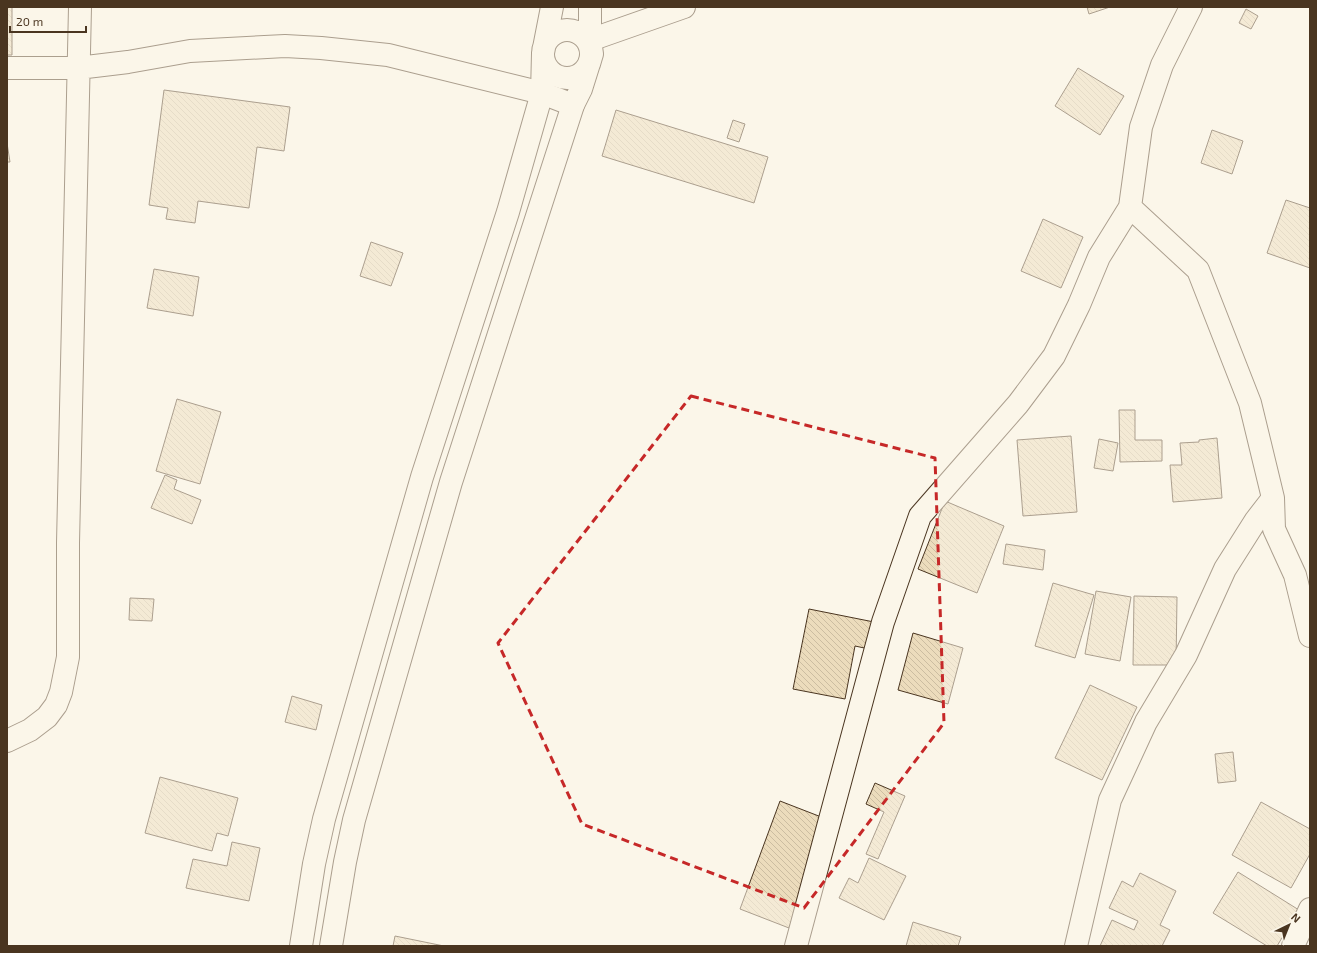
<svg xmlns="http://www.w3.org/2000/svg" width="1317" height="953" viewBox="0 0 1317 953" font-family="'Exo 2',sans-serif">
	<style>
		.building { fill: url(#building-back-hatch); stroke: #4a3520 }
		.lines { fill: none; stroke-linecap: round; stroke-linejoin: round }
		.minor-casing { stroke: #4a3520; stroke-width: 24 }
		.secondary-casing { stroke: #4a3520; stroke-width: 24 }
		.primary-casing { stroke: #4a3520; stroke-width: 24 }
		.minor { stroke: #fbf6e9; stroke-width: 22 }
		.secondary { stroke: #fbf6e9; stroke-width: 22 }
		.primary { stroke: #fbf6e9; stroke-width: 22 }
		.marked { fill: none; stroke: #c62828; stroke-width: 3; stroke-dasharray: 8 5; stroke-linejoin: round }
	</style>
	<defs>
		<pattern id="building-back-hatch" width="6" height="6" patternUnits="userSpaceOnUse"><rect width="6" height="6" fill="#ecdcbc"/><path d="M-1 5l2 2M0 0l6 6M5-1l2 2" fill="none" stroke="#ccbda1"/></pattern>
	</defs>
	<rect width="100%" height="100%" fill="#fbf6e9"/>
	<path class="building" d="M7 7H12V55H7Z
		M1087 7H1110L1089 14Z
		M1246 9 1258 16 1251 29 1239 23Z
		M1078 68 1124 96 1100 135 1055 106Z
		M164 90 290 107 284 151 257 147 249 208 198 201 195 223 166 219 168 208 149 205Z
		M616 110 768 157 754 203 602 156Z
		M733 120 745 124 739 142 727 138Z
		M1212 130 1243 141 1232 174 1201 163Z
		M7 143 10 162H7Z
		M1286 200 1310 208V268L1267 253Z
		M1043 219 1083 237 1061 288 1021 271Z
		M371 242 403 253 391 286 360 276Z
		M154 269 199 277 193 316 147 308Z
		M177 399 221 412 200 484 156 471Z
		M1119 410H1135V440H1162V461L1120 462Z
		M1071 436 1077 512 1023 516 1017 440Z
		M1217 438 1222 498 1173 502 1170 465H1182L1180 443 1199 442V440Z
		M1099 439 1118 443 1113 471 1094 468Z
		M165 475 177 480 174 489 201 500 192 524 151 508Z
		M945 501 1004 526 977 593 918 569Z
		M1006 544 1045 550 1043 570 1003 564Z
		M1053 583 1094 595 1075 658 1035 646Z
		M1096 591 1131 597 1120 661 1085 654Z
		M1134 596 1177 597 1176 665H1133Z
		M130 598 154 599 152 621 129 620Z
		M809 609 874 622 869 649 855 646 845 699 793 689Z
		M913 633 963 648 948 704 898 690Z
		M1090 685 1137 707 1102 780 1055 758Z
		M292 696 322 705 316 730 285 722Z
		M1233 752 1236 781 1218 783 1215 754Z
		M160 777 238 798 228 836 217 833 212 851 145 833Z
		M875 783 905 796 878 859 866 854 884 812 866 804Z
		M780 801 829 820 789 928 740 909Z
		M1261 802 1310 829V854L1291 888 1232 855Z
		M232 842 260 848 249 901 186 888 193 859 227 866Z
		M869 858 906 876 884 920 839 898 849 878 858 883Z
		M1238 872 1299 910 1277 946H1267L1213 913Z
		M1140 873 1176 891 1160 925 1170 930 1162 946H1100L1112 920 1134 930 1138 921 1109 908 1122 881 1133 887Z
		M913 922 961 937 958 946H906Z
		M395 936 444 946H393Z"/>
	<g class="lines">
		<g class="minor-casing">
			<path id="minor" d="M7 68H78L128 62 190 51 285 46 321 48 388 55 542 93 573 105
				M1273 498 1274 529 1295 575 1310 636
				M7 741 30 730 47 717 56 705 61 692 68 657V543L80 7
				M796 946 883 622 920 516 1018 404 1054 356 1079 305 1099 257 1130 207
				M1076 946 1110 800 1146 722 1186 655 1225 569 1256 520 1273 498 1250 403 1198 270 1130 207 1141 127 1162 65 1191 7
				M1293 946 1310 909"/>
		</g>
		<g class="secondary-casing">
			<path id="secondary" d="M590 40 684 7"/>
		</g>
		<g class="primary-casing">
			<path id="primary" d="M543 54a24 24 0 1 1 48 0a24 24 0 1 1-48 0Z
				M301 946 314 864 324 819 422 477 508 212 542 93 543 53 552 7
				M331 946 345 862 354 820 451 482 573 105 581 89 592 54 590 40V7"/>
		</g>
		<use href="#minor" class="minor"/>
		<use href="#secondary" class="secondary"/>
		<use href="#primary" class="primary"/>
	</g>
	<path d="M0 0H1317V953H0ZM691 396 935 458 944 723 804 908 582 824 498 643Z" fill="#fbf6e9" fill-opacity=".55" fill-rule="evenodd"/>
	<path class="marked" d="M691 396 935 458 944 723 804 908 582 824 498 643Z"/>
	<rect width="1317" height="953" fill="none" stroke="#4a3520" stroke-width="16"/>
	<g transform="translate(1289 925) rotate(43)" stroke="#fbf6e9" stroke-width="3" paint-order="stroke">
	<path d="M0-3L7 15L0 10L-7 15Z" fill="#4a3520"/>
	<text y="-6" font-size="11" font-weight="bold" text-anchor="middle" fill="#4a3520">N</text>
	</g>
	<path d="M10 26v6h76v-6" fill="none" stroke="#4a3520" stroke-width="2"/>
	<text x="16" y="26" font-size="12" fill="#4a3520" stroke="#fbf6e9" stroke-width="3" paint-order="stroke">20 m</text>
</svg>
